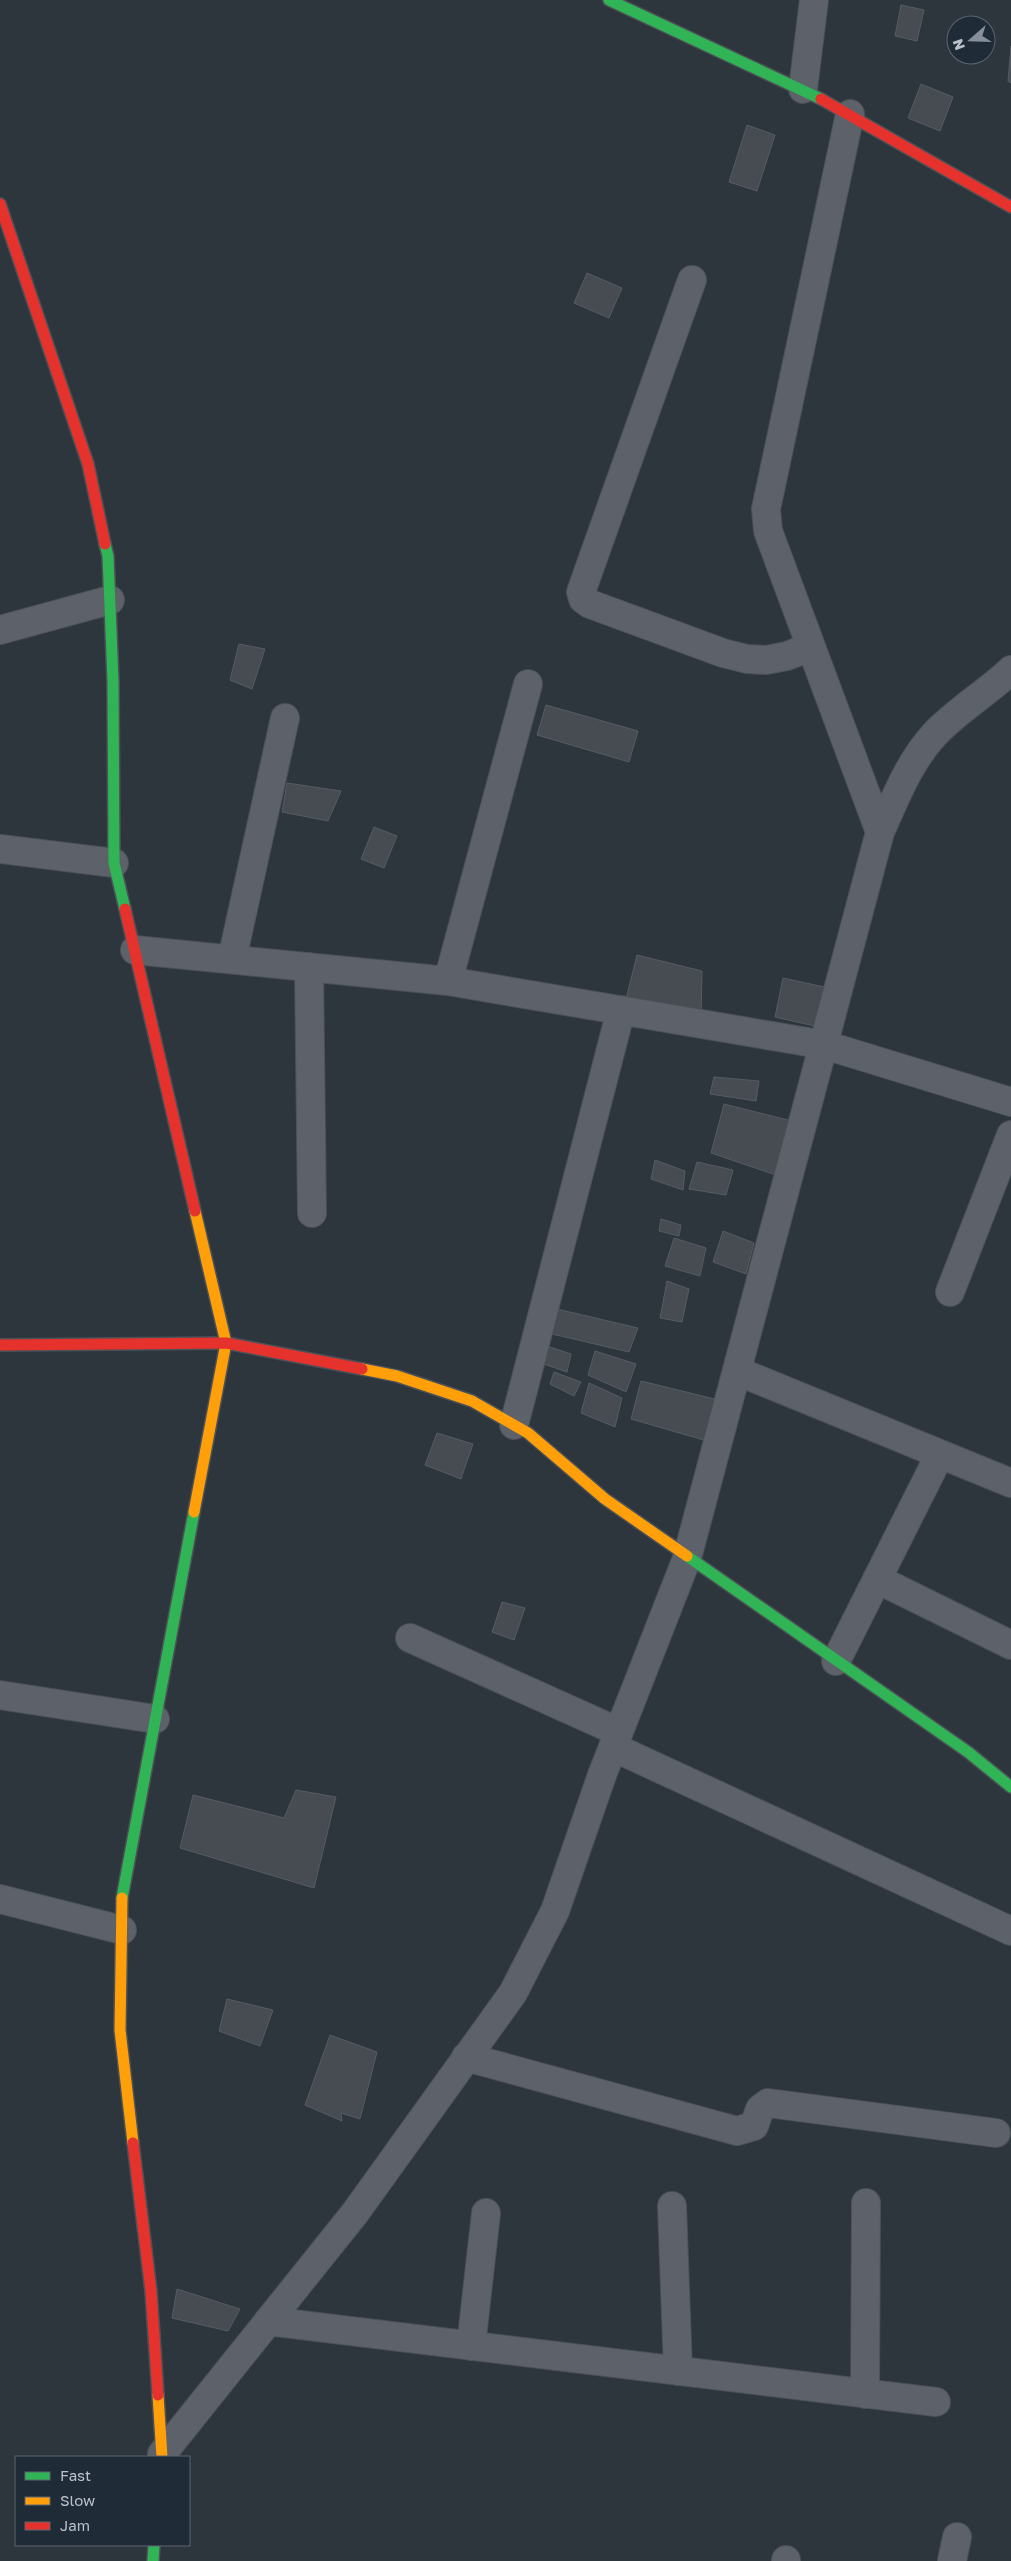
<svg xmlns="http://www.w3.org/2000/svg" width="1011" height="2561" viewBox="0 0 1011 2561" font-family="'Golos Text',sans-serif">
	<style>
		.building { fill: #464c52; stroke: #555c64 }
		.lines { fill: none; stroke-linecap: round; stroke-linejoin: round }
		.street-casing { stroke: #4b5157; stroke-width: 30 }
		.fast-casing { stroke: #4b5157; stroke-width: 14 }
		.slow-casing { stroke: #4b5157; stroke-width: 14 }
		.jam-casing { stroke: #4b5157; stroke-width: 14 }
		.street { stroke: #5d626a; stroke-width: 28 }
		.fast { stroke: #30b455; stroke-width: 11 }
		.slow { stroke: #ff9f0a; stroke-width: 11 }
		.jam { stroke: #e5322d; stroke-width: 11 }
	</style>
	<rect width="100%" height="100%" fill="#2d353d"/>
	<path class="building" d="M901 5 924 10 917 41 895 36Z
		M1011 46V83L1008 81Z
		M921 84 953 97 940 131 908 118Z
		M747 125 775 135 757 191 729 182Z
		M587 273 622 288 609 318 574 303Z
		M239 644 265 649 252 689 230 680Z
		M546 705 638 731 629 762 537 735Z
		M287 783 341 791 328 821 282 812Z
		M374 827 397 836 384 868 361 859Z
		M637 955 702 971 701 1020 626 999Z
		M783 978 829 988 819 1027 775 1017Z
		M714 1077 759 1081 756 1101 710 1094Z
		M724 1104 804 1124 779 1176 711 1153Z
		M655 1160 685 1171 683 1190 651 1179Z
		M697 1162 733 1170 726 1195 689 1189Z
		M661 1219 681 1225 679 1236 659 1231Z
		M723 1231 754 1243 746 1274 713 1262Z
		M674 1238 706 1248 700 1276 665 1266Z
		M667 1281 689 1289 682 1322 660 1318Z
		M557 1309 638 1328 629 1352 552 1334Z
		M547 1346 571 1354 567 1372 541 1363Z
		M595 1351 636 1364 626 1392 588 1375Z
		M554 1372 581 1382 574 1396 550 1384Z
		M641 1381 719 1400 707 1441 631 1419Z
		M589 1383 622 1398 615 1427 581 1413Z
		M437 1433 473 1444 461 1479 425 1465Z
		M502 1602 525 1608 514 1640 492 1632Z
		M296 1790 336 1797 314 1888 180 1848 193 1795 284 1818Z
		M227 1999 273 2010 260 2046 219 2031Z
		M330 2035 377 2052 360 2119 341 2113 342 2121 305 2105Z
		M177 2289 240 2309 228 2331 172 2318Z"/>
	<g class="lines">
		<g class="street-casing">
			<path id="street" d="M803 89 814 0
				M850 114 766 509 768 531 880 832
				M692 280 581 592 583 599 590 604 723 653 747 659 766 660 787 656 810 647
				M0 630 110 600
				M0 849 114 863
				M135 950 448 981 784 1038 825 1045 1011 1102
				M232 959 285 718
				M309 967 312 1213
				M448 981 528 684
				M950 1292 1011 1135
				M737 1371 1011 1483
				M514 1425 621 1010
				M877 1579 1011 1645
				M410 1638 619 1732
				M836 1661 940 1454
				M0 1695 155 1719
				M613 1747 1011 1931
				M0 1899 122 1930
				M466 2057 737 2131 754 2126 760 2109 768 2103 996 2133
				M672 2206 678 2371
				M268 2321 936 2402
				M471 2346 486 2213
				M865 2394 866 2203
				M162 2454 355 2213 513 1993 555 1911 602 1775 687 1558 880 832C895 799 909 762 934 735 957 710 987 693 1011 670
				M786 2561V2560
				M952 2561 957 2537"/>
		</g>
		<g class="fast-casing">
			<path id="fast" d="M609 0 821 99
				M105 544 108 556 113 681 114 863 125 909
				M687 1556 968 1752 1011 1787
				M122 1898 194 1512
				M153 2561 154 2545"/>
		</g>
		<g class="slow-casing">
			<path id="slow" d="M362 1369 397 1376 472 1401 528 1433 605 1499 687 1556
				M194 1512 226 1343 195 1211
				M122 1898 120 2030 133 2143
				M158 2395 162 2457"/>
		</g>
		<g class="jam-casing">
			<path id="jam" d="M821 99 1011 207
				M0 204 88 464 105 544
				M125 909 195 1211
				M0 1345 226 1343 362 1369
				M133 2143 151 2291 158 2395"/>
		</g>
		<use href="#street" class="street"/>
		<use href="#fast" class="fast"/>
		<use href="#slow" class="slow"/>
		<use href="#jam" class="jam"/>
	</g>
	<rect x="15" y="2456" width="175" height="90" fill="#202b38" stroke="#5d6773"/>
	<rect x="25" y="2472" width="25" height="8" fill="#30b455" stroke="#5d6773"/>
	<text x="60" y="2481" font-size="15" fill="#b8c1cc">Fast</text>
	<rect x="25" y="2497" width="25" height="8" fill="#ff9f0a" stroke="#5d6773"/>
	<text x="60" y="2506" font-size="15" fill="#b8c1cc">Slow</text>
	<rect x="25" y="2522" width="25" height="8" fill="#e5322d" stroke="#5d6773"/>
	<text x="60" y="2531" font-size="15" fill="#b8c1cc">Jam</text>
	<g transform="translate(971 40) rotate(250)"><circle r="24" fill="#202b38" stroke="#5d6773"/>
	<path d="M0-4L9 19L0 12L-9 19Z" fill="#87909a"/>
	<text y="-8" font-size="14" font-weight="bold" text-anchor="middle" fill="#b8c1cc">N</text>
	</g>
</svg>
